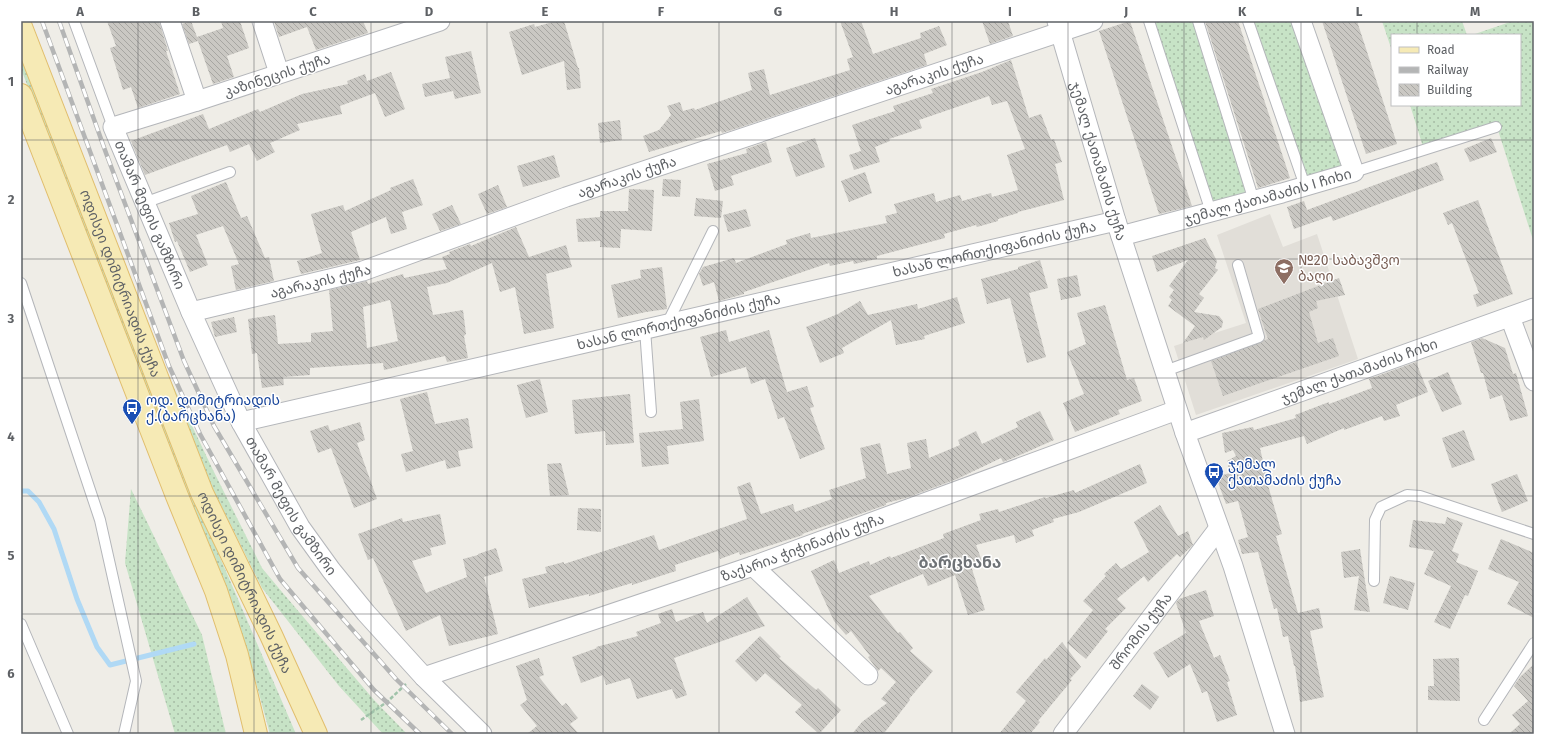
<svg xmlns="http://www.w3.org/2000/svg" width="1555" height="755" viewBox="0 0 1555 755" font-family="'Fira Sans','Noto Sans Georgian',sans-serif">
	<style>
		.education { fill: #e1ded8 }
		.grass { fill: url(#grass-dots) }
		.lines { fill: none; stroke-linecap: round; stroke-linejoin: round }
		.stream { stroke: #b0d9f5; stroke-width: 5 }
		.building { fill: url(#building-back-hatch); fill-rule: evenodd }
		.service-casing { stroke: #b4b6ba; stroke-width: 12 }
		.minor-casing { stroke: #b4b6ba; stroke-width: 21 }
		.primary-casing { stroke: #e1be6d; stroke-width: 24 }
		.path { stroke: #a0c3aa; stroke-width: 2.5; stroke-dasharray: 4 2; stroke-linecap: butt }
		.service { stroke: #fff; stroke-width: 10 }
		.minor { stroke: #fff; stroke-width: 19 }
		.primary { stroke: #f6eab5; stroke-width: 22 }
		.rail-casing { stroke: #b4b5b5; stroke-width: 4.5 }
		.rail { stroke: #fff; stroke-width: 3; stroke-dasharray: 9; stroke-linecap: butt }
		.grid { fill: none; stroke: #5e6165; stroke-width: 1; stroke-opacity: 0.55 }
		.labels { text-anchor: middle; stroke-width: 3; stroke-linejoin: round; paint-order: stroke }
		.street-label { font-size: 14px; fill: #5e6165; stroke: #fff }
		.education-label { font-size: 14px; fill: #785e54; stroke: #fff; text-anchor: start }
		.transit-label { font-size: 14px; fill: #164399; stroke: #fff; text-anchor: start }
		.quarter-label { font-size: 16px; font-weight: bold; fill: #6f7377; stroke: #fff }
		.neatline { fill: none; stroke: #5e6165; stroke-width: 1.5 }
		.grid-label { font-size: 13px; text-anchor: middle; font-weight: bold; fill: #5e6165 }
	</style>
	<defs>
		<pattern id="grass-dots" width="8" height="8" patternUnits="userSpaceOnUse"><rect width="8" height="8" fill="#c7e3c6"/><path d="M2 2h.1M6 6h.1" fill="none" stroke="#a5bba4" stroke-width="1.8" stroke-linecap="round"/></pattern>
		<pattern id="building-back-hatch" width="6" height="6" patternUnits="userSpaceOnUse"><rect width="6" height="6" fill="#cac8c3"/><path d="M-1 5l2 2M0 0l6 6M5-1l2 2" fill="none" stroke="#a7a6a2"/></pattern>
	</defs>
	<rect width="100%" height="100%" fill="#efede7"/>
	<path class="education" d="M1270 214 1283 247 1317 234 1358 359 1196 415 1174 346 1246 323 1217 235Z"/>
	<path class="grass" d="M25 21H31L157 352 213 470 262 568 282 592 374 700 407 734H383L339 686 262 588 200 463Z
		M1149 21H1198L1254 201 1211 212Z
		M1248 21H1301L1354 172 1304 185Z
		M1382 21H1462L1467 35H1392V51Z
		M1513 21H1534V243L1497 127 1424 150 1410 105H1520V35H1472Z
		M21 53 197 504 296 734H270L246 646 21 69Z
		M131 489 202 635 226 734H175L125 563Z"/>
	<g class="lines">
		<path class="stream" d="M21 491H28L39 502 54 529 77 599 97 647 110 665 194 644"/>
	</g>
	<path class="building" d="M107 21H159L168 51H166L180 94 138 108 131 87 123 90 110 48 116 46Z
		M191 21 197 37 223 28 221 21H240L249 48 227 56 234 77 213 84 198 41 189 44 182 24Z
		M274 21H363L368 33 316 50 307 27 279 37Z
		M556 21H564L578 68H579L581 88 567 90 564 61 522 75 509 32 534 24 535 27Z
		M840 21H861L873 54 921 38 920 33 939 26 947 45 924 54 927 65 738 128 722 133 721 131 649 152 643 136 659 130 671 115 667 106 680 102 683 111 694 108 695 110 752 90 748 73 764 69 770 95 850 70 847 59 853 57Z
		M982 21H1008L1013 36 990 44Z
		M1130 21 1192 206 1159 214 1099 31Z
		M1205 21H1238L1290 178 1258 188Z
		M1322 21H1357L1397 144 1366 154Z
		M471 51 481 93 455 99 453 91 425 97 422 84 450 78 445 57Z
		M1011 60 1029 118 1041 114 1051 140 1054 139 1062 162 1055 164 1064 200 1018 212V213L998 219V221L977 227 976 225 944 234 945 238 877 256V259L854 264 853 261 830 266 829 263 744 292V294L719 301 714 282 703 286 699 274 703 267 734 258 736 263 787 244 786 240 810 233 811 238 887 223 885 216 897 213 894 204 934 193 936 202 960 195 962 201 991 193 992 197 1018 190 1007 155 1025 149 1007 101 992 105 989 96 919 120 922 128 889 139 890 141 875 147 880 162 854 170 849 155 861 151 852 125 895 111 893 106 933 93 931 89 982 72Z
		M391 72 405 109 385 117 375 93 340 106 342 114 297 124 300 130 270 143 275 152 257 161 249 144 230 152 227 145 145 175 131 141 203 114 209 129 258 109 260 112 302 94 348 84 347 81 365 74 367 81Z
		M620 120 622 140 600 143 598 123Z
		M815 138 825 167 796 177 786 148Z
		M1491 138 1497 152 1470 162 1464 149Z
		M766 142 772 162 731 176 734 185 715 191 707 164 747 153 746 149Z
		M554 155 560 177 523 187 517 166Z
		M1437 162 1444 180 1333 221 1331 216 1294 229 1287 207 1304 201 1307 210Z
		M865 172 872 193 849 202 841 181Z
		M413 179 423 205 402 212 407 229 391 234 386 217 351 232 360 260 301 274 297 261 322 253 311 214 343 205 345 211 391 190 390 188Z
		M663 179 681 180 680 197 662 196Z
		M226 182 241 218 247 216 265 258 269 257 274 281 236 290 231 266 239 264 223 226 196 235 208 265 190 272 177 241 175 242 169 223 198 214 191 196Z
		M498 185 507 207 487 214 478 194Z
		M629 189 654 190 652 231 621 229 620 248 600 247V241L578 242 576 219 600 217V211H628Z
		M696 198 723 201 721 218 694 216Z
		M1478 200 1513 294 1477 307 1473 295 1479 293 1452 223 1448 225 1443 213Z
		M452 205 461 224 440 231 432 214Z
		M746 209 751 226 728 232 723 215Z
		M516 227 529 257 566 245 572 267 546 274 554 328 524 334 515 287 500 292 492 263 447 283 427 287 433 315 463 310 466 334 464 336 468 358 447 362 445 356 384 370 383 363 310 368V375L283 377 284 385 262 388 257 353 252 354 248 319 275 315 278 344 311 342V333L333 331 329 290 367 281 368 284 403 274 404 278 447 269 442 257 450 254 449 252 470 244 471 246ZM390 300 398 341 367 348 363 307Z
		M1205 238 1217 261 1215 268 1218 270 1199 294 1204 298 1194 312 1219 316 1223 321 1222 327 1204 340 1203 337 1183 343 1195 326 1168 306 1172 300 1169 297 1174 290 1169 286 1188 260 1157 272 1152 256Z
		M1040 260 1048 288 1029 293 1046 357 1027 363 1010 298 987 304 981 279 1018 269V267Z
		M662 267 667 309 646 312 618 318 611 285 641 278 640 270Z
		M1077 275 1081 296 1061 300 1057 279Z
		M1339 278 1345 295 1316 301 1318 308 1309 312 1318 343 1333 338 1339 356 1223 396 1211 361 1268 339 1258 309Z
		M957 297 965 323 924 336 925 339 896 345 891 320 842 348 844 353 820 363 806 327 838 314 860 301 868 315 917 304 918 309Z
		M1105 305 1127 380 1134 378 1142 401 1118 410 1120 414 1075 432 1063 403 1084 394 1067 352 1086 344 1077 313Z
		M234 317 237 332 215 337 211 322Z
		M726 330 729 342 769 330 787 392 807 386 814 407 810 408 825 449 800 459 784 417 778 419 765 379 751 384 746 367 711 377 700 337Z
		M1482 338 1505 348 1513 374 1516 373 1528 416 1510 421 1502 395 1490 399 1483 373H1481L1471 342Z
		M1416 362 1428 392 1396 405 1400 416 1384 421 1382 416 1344 430V428L1307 444 1304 436 1260 448 1266 475H1265L1282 534 1276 536 1298 613 1319 608 1323 628 1310 631 1324 697 1300 702 1295 666H1294L1288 636 1283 637 1277 608 1274 609 1258 552 1242 554 1238 540 1248 537 1238 501 1226 504 1216 477 1230 473 1227 461 1236 456 1233 450 1225 453 1222 433 1253 427 1254 430 1296 418 1295 415 1329 402V404L1372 388 1369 379Z
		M1448 372 1462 404 1442 412 1428 381Z
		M540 379 548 412 526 418 517 385Z
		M427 392 435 424 468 418 473 448 458 451 461 466 447 469 445 460 406 472 401 454 413 451 400 399Z
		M630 394 634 443 606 445 605 431 575 434 572 400Z
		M699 399 704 441 667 446 669 464 642 467 639 433 683 429 680 402Z
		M1040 411 1054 440 1013 458 1003 462 1001 458 957 479 906 498 886 503V505L802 534 803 535 740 555 739 552 720 559 718 551 675 565 676 571 632 585V583L589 596V594L529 608 522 579 547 573 545 567 564 562V564L654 535 659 550 747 519 737 487 750 482 761 514 793 504 795 512 832 499 829 490 866 478 860 448 880 443 887 474 911 468 907 443 926 439 929 458 960 445 958 440 976 431 982 444 1018 427 1016 422Z
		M360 422 365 440 357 443 377 499 354 508 331 448 318 453 310 431 328 425 330 431Z
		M1464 430 1475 460 1452 468 1442 438Z
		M561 463 569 495 550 496 547 464Z
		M1140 464 1147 483 1079 512 1053 519 1054 522 1032 530 1034 536 1016 543 1014 535 976 545 982 561 971 566 985 610 968 615 955 575 928 586 923 574 869 596 898 633 900 632 913 648 910 651 933 671 909 699 910 700 885 732 882 734H852L862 722 887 703 881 699 896 682 881 668 878 671 868 657 870 656 851 631 846 635 834 621 811 571 834 560 839 573 869 561 870 565 890 556 891 558 944 538 943 534 981 520 979 514 998 509 999 512 1045 497 1046 498 1074 490 1075 493Z
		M1517 474 1528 501 1502 512 1491 484Z
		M1160 505 1178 536 1188 531 1193 545 1180 557 1177 554 1148 582 1144 576 1117 599 1126 608 1105 629 1108 631 1086 659 1067 643 1093 610 1083 601 1106 576 1104 574 1116 563 1121 569 1149 552 1134 522Z
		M578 508 601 509V532L577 530Z
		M440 514 446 544 430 548 432 555 412 561 426 593 467 577 463 559 478 555V554L496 548 503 571 484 577 498 634 449 646 440 615 406 631 373 558 368 560 358 534 402 518 403 522Z
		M1447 517 1463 523 1452 551 1459 554 1456 562 1478 571 1468 596 1465 595 1450 629 1434 622 1451 586 1424 574 1434 551 1409 547 1413 520 1445 524Z
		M1501 539 1534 553V618L1507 604 1519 582 1488 569Z
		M1360 549 1364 575 1370 612 1354 610 1359 576 1344 578 1341 552Z
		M1390 576 1415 583 1408 610 1383 603Z
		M1206 590 1214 616 1199 621 1214 658 1220 655 1230 681 1227 682 1237 715 1217 722 1207 691 1202 693 1190 664 1168 678 1153 653 1186 633 1176 603 1179 599Z
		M747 597 765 626 674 658 687 695 676 699 672 689 637 699 630 678 606 685 603 675 581 683 572 657 597 648 596 647 638 636 636 632 661 623 658 614 672 609 676 622 703 612 707 623Z
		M760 636 781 657 779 658 816 690 818 688 841 710 819 734 795 712 802 705 765 673 756 682 735 661Z
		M1062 642 1081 667 1070 679 1072 680 1038 721 1040 722 1030 734H999L1026 701 1016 692 1045 658 1046 660Z
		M539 658 544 675 539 677 562 706 566 703 578 718 570 724 579 734H527L537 726 520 705 527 700 516 666Z
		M1459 658 1460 701 1428 700V686H1434L1433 659Z
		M1534 664V734H1509L1520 724 1512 715 1528 701 1514 686 1520 677Z
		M1142 684 1159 697 1150 710 1133 696Z"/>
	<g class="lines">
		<g class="service-casing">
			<path id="service" d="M74 21 113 127
				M1149 21 1211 212
				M1198 21 1254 201
				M1248 21 1305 186
				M1354 172 1496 127
				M144 203 230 172
				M21 283 100 520 136 681 124 734
				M667 324 713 231
				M645 329 651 412
				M1165 371 1259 337 1238 265
				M1374 581 1375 520 1381 507 1407 495 1420 496 1534 534
				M21 624 68 734
				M1484 720 1534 643"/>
		</g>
		<g class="minor-casing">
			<g id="minor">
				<path d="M170 21 197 101"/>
				<path d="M262 21 279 73"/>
				<path id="s1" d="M440 21 197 101 113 127 191 312 241 422 300 527 331 570 366 613 424 677 482 734"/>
				<path id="s2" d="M1057 21 1116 221 1185 433 1233 566 1285 734"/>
				<path id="s3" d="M1121 236 1282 193 1354 172 1301 21"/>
				<path id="s4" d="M191 312 363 271 566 197 1093 21"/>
				<path d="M1510 317 1534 381"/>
				<path id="s5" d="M241 422 1116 221"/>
				<path id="s6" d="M1185 433 1534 308"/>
				<path d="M753 566 868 675"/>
				<path id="s7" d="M424 677 753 566 1177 410"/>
				<path id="s8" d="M1063 734 1219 528"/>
			</g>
		</g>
		<g class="primary-casing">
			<g id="primary">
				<path id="s9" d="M21 27 202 493 271 635 316 734"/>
				<path d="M21 95 177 496 216 591 237 655 256 734"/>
			</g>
		</g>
		<path class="path" d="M361 720 387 702 406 684"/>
		<use href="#service" class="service"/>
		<use href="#minor" class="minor"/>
		<use href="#primary" class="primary"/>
		<g class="rail-casing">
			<path id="rail" d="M42 21 169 366 200 434 280 579 374 690 420 734
				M59 21 106 153 184 361 214 426 298 568 396 679 452 734"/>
		</g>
		<use href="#rail" class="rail"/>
	</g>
	<path class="grid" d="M138 21V734M254 21V734M371 21V734M487 21V734M603 21V734M719 21V734M836 21V734M952 21V734M1068 21V734M1184 21V734M1301 21V734M1417 21V35M1417 105V734M21 140H1534M21 259H1534M21 378H1534M21 496H1534M21 614H1534"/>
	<defs>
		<g id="school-pin" transform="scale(1)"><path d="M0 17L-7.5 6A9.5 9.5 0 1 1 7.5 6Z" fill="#8d6e63" stroke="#fff"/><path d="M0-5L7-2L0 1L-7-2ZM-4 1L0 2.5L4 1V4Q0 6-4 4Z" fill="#fff"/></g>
		<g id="bus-pin" transform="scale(1)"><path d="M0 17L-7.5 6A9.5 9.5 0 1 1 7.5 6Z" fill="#1a4fb4" stroke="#fff"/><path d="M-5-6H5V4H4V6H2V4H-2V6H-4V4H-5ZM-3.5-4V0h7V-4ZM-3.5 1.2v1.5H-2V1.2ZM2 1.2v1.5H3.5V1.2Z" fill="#fff"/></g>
	</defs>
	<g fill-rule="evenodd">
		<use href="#school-pin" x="1284" y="268"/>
		<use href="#bus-pin" x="132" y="408"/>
		<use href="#bus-pin" x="1214" y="472"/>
	</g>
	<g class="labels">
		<g class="street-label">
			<text dy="5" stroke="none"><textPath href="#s4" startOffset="781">აგარაკის ქუჩა</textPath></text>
			<text transform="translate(277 75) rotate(-18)" y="5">კაზინეცის ქუჩა</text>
			<text dy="5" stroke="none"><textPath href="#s2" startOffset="146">ჯემალ ქათამაძის ქუჩა</textPath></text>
			<text dy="5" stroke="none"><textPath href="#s4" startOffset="457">აგარაკის ქუჩა</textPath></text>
			<text dy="5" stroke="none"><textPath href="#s3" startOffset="152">ჯემალ ქათამაძის I ჩიხი</textPath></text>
			<text dy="5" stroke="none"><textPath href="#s1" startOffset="439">თამარ მეფის გამზირი</textPath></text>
			<text dy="5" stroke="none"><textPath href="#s5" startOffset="773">ხასან ლორთქიფანიძის ქუჩა</textPath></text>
			<text dy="5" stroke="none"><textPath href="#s4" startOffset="133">აგარაკის ქუჩა</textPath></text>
			<text dy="5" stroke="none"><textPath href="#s9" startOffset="275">ოდისეი დიმიტრიადის ქუჩა</textPath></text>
			<text dy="5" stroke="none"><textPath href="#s5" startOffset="449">ხასან ლორთქიფანიძის ქუჩა</textPath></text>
			<text dy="5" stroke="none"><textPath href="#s6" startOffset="185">ჯემალ ქათამაძის ჩიხი</textPath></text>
			<text dy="5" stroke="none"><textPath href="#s1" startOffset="763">თამარ მეფის გამზირი</textPath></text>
			<text dy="5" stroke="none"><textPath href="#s7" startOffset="400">ზაქარია ჭიჭინაძის ქუჩა</textPath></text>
			<text dy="5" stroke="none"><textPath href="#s9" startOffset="599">ოდისეი დიმიტრიადის ქუჩა</textPath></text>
			<text dy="5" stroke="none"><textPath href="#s8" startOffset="129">შრომის ქუჩა</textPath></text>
		</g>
		<g class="education-label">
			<text x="1298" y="265">№20 საბავშვო<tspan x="1298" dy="16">ბაღი</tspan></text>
		</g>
		<g class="transit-label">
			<text x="146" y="405">ოდ. დიმიტრიადის<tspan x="146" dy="16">ქ.(ბარცხანა)</tspan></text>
			<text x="1228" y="469">ჯემალ<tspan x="1228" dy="16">ქათამაძის ქუჩა</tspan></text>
		</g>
		<g class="quarter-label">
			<text x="960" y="568">ბარცხანა</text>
		</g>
	</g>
	<rect width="1555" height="755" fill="none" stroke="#ffffff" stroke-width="44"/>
	<rect x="1391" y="34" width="130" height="72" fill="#ffffff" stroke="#bfc0c1"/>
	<rect x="1399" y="47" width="20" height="6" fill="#f6eab5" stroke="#bfc0c1"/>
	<text x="1427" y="54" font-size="12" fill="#5e6165">Road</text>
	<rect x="1399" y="67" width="20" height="6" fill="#b4b5b5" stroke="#bfc0c1"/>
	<text x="1427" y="74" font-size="12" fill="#5e6165">Railway</text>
	<rect x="1399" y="84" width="20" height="12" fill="url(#building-back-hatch)" stroke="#bfc0c1"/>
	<text x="1427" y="94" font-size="12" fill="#5e6165">Building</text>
	<rect x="22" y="22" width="1511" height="711" class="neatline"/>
	<g class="grid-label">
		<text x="80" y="16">A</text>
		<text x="196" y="16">B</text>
		<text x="313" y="16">C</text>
		<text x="429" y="16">D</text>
		<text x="545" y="16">E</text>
		<text x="661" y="16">F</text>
		<text x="778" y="16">G</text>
		<text x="894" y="16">H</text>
		<text x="1010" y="16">I</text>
		<text x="1126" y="16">J</text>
		<text x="1242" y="16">K</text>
		<text x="1359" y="16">L</text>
		<text x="1475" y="16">M</text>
		<text x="11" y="86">1</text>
		<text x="11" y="204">2</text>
		<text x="11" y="323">3</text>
		<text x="11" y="441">4</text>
		<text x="11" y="560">5</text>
		<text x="11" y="678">6</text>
	</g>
</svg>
